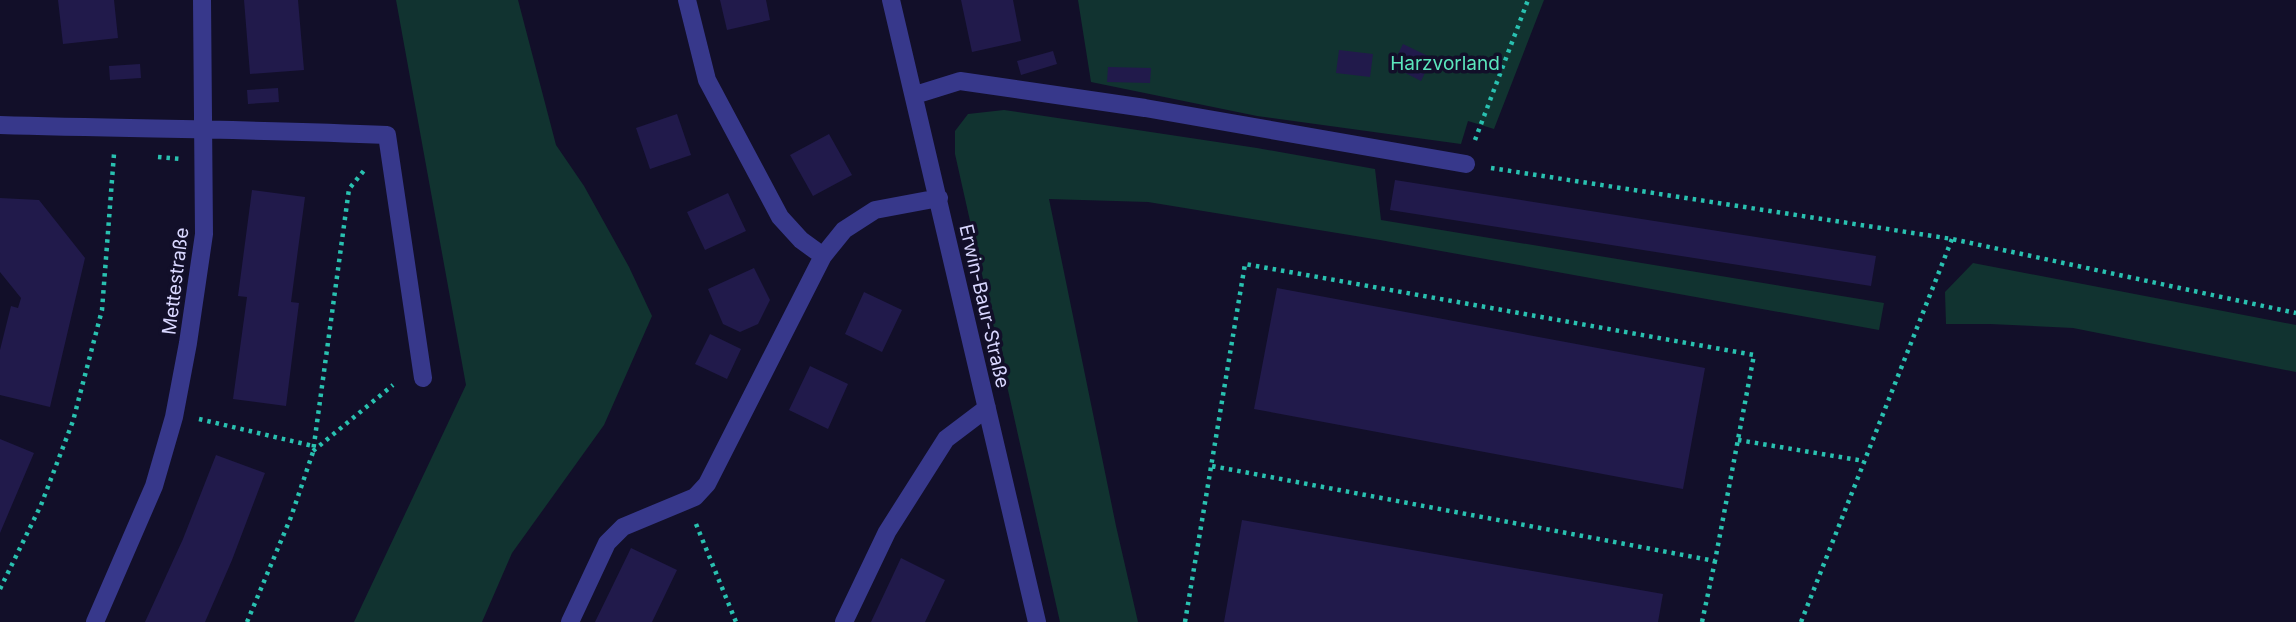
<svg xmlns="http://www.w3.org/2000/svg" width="2296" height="622" viewBox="0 0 2296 622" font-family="Inter,sans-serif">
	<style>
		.green { fill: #113330 }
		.building { fill: #211a4b }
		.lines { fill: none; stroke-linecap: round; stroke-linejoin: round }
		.path { stroke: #29c1b0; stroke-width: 4.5; stroke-dasharray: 3.5 5; stroke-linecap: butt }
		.minor { stroke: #37388b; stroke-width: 18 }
		.labels { text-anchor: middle; stroke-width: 7; stroke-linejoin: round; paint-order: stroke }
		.park-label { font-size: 19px; fill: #5be7bd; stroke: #120f29 }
		.street-label { font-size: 19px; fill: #d9d7ff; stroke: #120f29 }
	</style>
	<rect width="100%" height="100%" fill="#120f29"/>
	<path class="green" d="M396 0H518L556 145 584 186 629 267 652 316 604 425 512 553 482 622H354L466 385Z
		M1078 0H1544L1494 129 1468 121 1461 144 1257 116 1091 82Z
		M1004 110 1257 148 1375 169 1381 220 1884 303 1879 330 1380 240 1148 202 1049 199 1116 526 1138 622H1060L955 154V131L968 114Z
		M1973 263 2296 325V372L2073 328 1990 324H1946L1945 292Z"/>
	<path class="building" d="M58 0H114L118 38 63 44Z
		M244 0H298L304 70 250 74Z
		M720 0H766L770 20 727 30Z
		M961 0H1013L1021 41 972 52Z
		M1403 44 1432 58 1421 81 1392 66Z
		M1339 50 1373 54 1370 77 1336 73Z
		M1053 51 1057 64 1021 75 1017 61Z
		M140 64 141 78 110 80 109 66Z
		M1108 67 1151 68 1150 83 1107 82Z
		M278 88 279 102 248 104 247 90Z
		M677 114 691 155 650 169 636 128Z
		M829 134 852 175 813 196 790 155Z
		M1395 180 1876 256 1871 286 1390 210Z
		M252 190 305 197 291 302 299 303 286 406 233 399 247 297 238 296Z
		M728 193 746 231 705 250 687 212Z
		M0 198 39 200 85 258 50 407 0 395V350L11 306 18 308 21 298 0 272Z
		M754 268 770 300 758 324 740 332 723 324 708 289Z
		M1277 288 1705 368 1683 489 1254 409Z
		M864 292 902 310 882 352 845 334Z
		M710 334 741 349 727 379 695 364Z
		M810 366 848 384 828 429 789 410Z
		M0 439 34 453 0 533Z
		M216 455 265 473 232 560 205 622H145L183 539Z
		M1242 520 1663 594 1658 622H1224Z
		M631 548 677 570 652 622H595Z
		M901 558 945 580 925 622H871Z"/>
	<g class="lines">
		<path class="path" d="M1475 140 1528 0
			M158 157 180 159
			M1491 168 1952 239 2296 313
			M199 419 313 446
			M1738 440 1864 461
			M313 451 393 385
			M696 524 736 622
			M0 589 41 505 73 421 102 310 114 154
			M247 622 291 517 313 452 349 189 366 168
			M1185 622 1245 264 1754 355 1715 561 1212 466
			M1702 622 1715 561
			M1801 622 1952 239"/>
		<path class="minor" d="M687 0 707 80 780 217 801 240 823 256
			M891 0 1037 622
			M915 95 960 81 1145 108 1466 164
			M0 125C129 129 258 129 387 135L423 378
			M95 622 154 486 174 417 188 343 204 234 202 0
			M570 622 607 543 623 527 695 497 707 484 823 256 844 230 875 210 939 198
			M844 622 887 532 946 439 987 408"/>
	</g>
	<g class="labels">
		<g class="park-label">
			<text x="1445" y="70">Harzvorland</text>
		</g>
		<g class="street-label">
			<text transform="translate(175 281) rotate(-83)" y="7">Mettestraße</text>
			<text transform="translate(985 306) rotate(77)" y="7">Erwin-Baur-Straße</text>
		</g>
	</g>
</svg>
